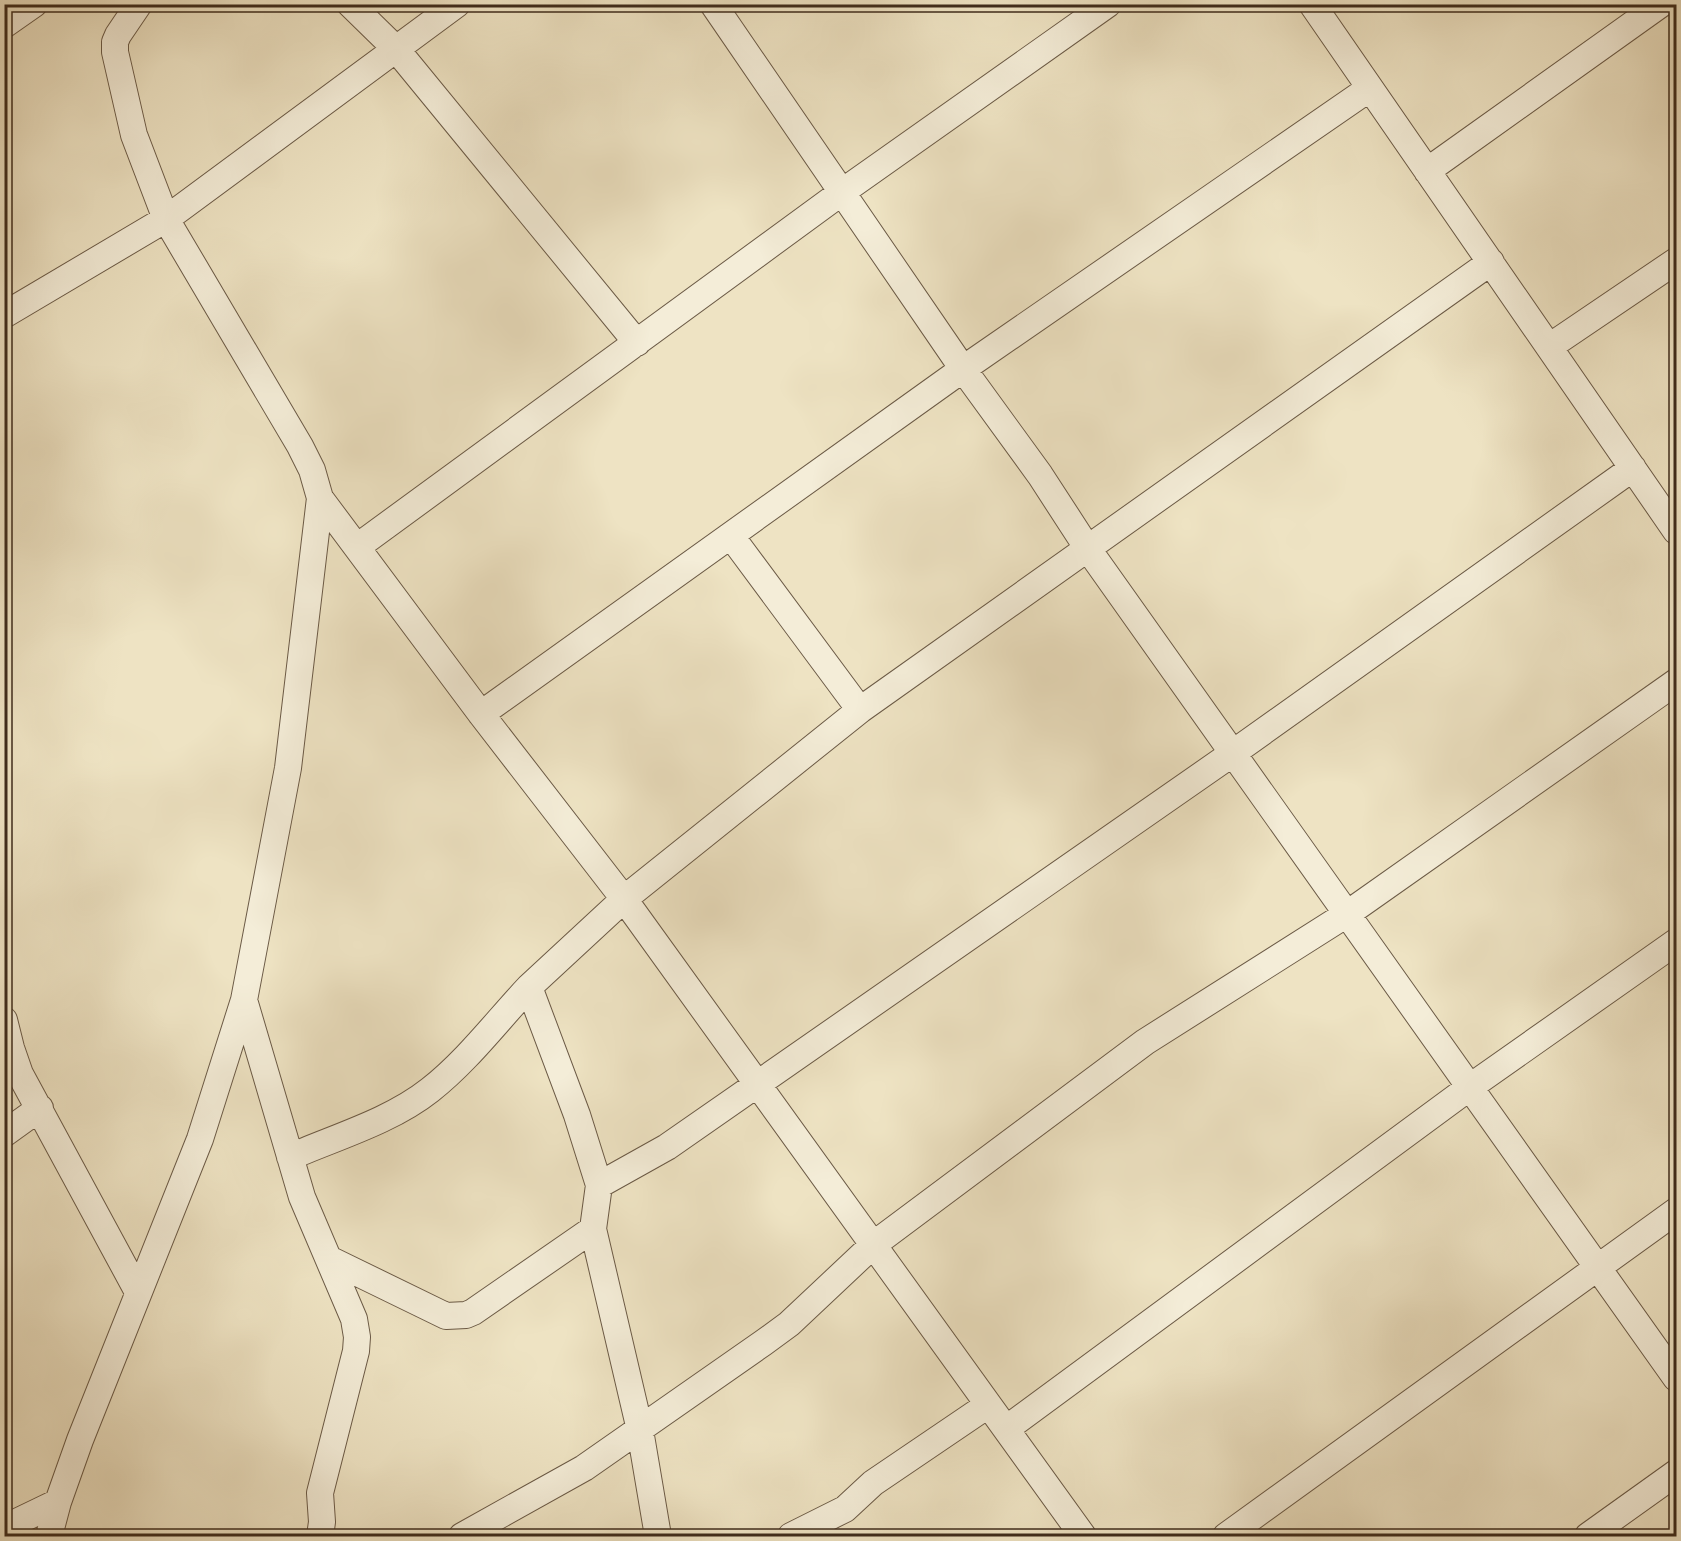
<svg xmlns="http://www.w3.org/2000/svg" width="1681" height="1541" viewBox="0 0 1681 1541" font-family="'EB Garamond',serif">
	<style>
		.lines { fill: none; stroke-linecap: round; stroke-linejoin: round }
		.minor-casing { stroke: #6b5a46; stroke-width: 28 }
		.minor { stroke: #f4edd8; stroke-width: 26 }
	</style>
	<rect width="100%" height="100%" fill="#eee3c3"/>
	<filter id="stains"><feTurbulence type="fractalNoise" baseFrequency=".00333" numOctaves="4"/><feColorMatrix values="0 0 0 0 .2 0 0 0 0 .09 0 0 0 0 .02 0 0 0 .5 -.17"/></filter>
	<radialGradient id="worn" r=".72"><stop offset=".6" stop-color="#630" stop-opacity="0"/><stop offset="1" stop-color="#630" stop-opacity=".3"/></radialGradient>
	<g class="lines">
		<g class="minor-casing">
			<path id="minor" d="M350 4 396 49 637 343
				M713 4 963 369 1040 475 1088 549 1676 1378
				M1312 4 1676 531
				M4 25 34 4
				M1427 171 1661 4
				M4 315 166 219 457 4
				M1549 347 1676 261
				M320 498 481 714 624 899 1083 1536
				M731 536 860 710
				M357 547 842 192 1108 4
				M481 714 963 369 1370 88
				M244 1000 302 1197 354 1319 357 1337 356 1351 320 1493 322 1522 320 1536
				M4 1020 11 1048 20 1074 138 1292
				M4 1134 40 1108
				M290 1157C336 1137 391 1121 430 1090 467 1061 497 1021 529 987
				M599 1185 667 1147 1233 753 1633 468
				M329 1259 446 1316 466 1315 473 1312 593 1229
				M1006 1429 1470 1087 1676 942
				M4 1528 58 1502
				M49 1536 58 1502 80 1440 200 1139 244 1000 288 768 320 498 312 470 300 446 166 219 134 135 115 52V42L118 35 139 4
				M462 1536 584 1468 763 1343 789 1324 873 1245 1145 1042 1347 914 1676 682
				M658 1536 640 1430 593 1229 599 1185 577 1115 529 987 624 899 860 710 1491 262
				M791 1536 845 1509 873 1483 988 1405
				M1226 1536 1676 1211
				M1588 1536 1676 1473"/>
		</g>
		<use href="#minor" class="minor"/>
	</g>
	<rect width="1681" height="1541" fill="none" stroke="#eee3c3" stroke-width="24"/>
	<rect x="6" y="6" width="1669" height="1529" fill="none" stroke="#3f2c1c" stroke-width="3"/>
	<rect x="12" y="12" width="1657" height="1517" fill="none" stroke="#3f2c1c" stroke-width="1.5"/>
	<rect width="100%" height="100%" filter="url(#stains)"/>
	<rect width="100%" height="100%" fill="url(#worn)"/>
</svg>
